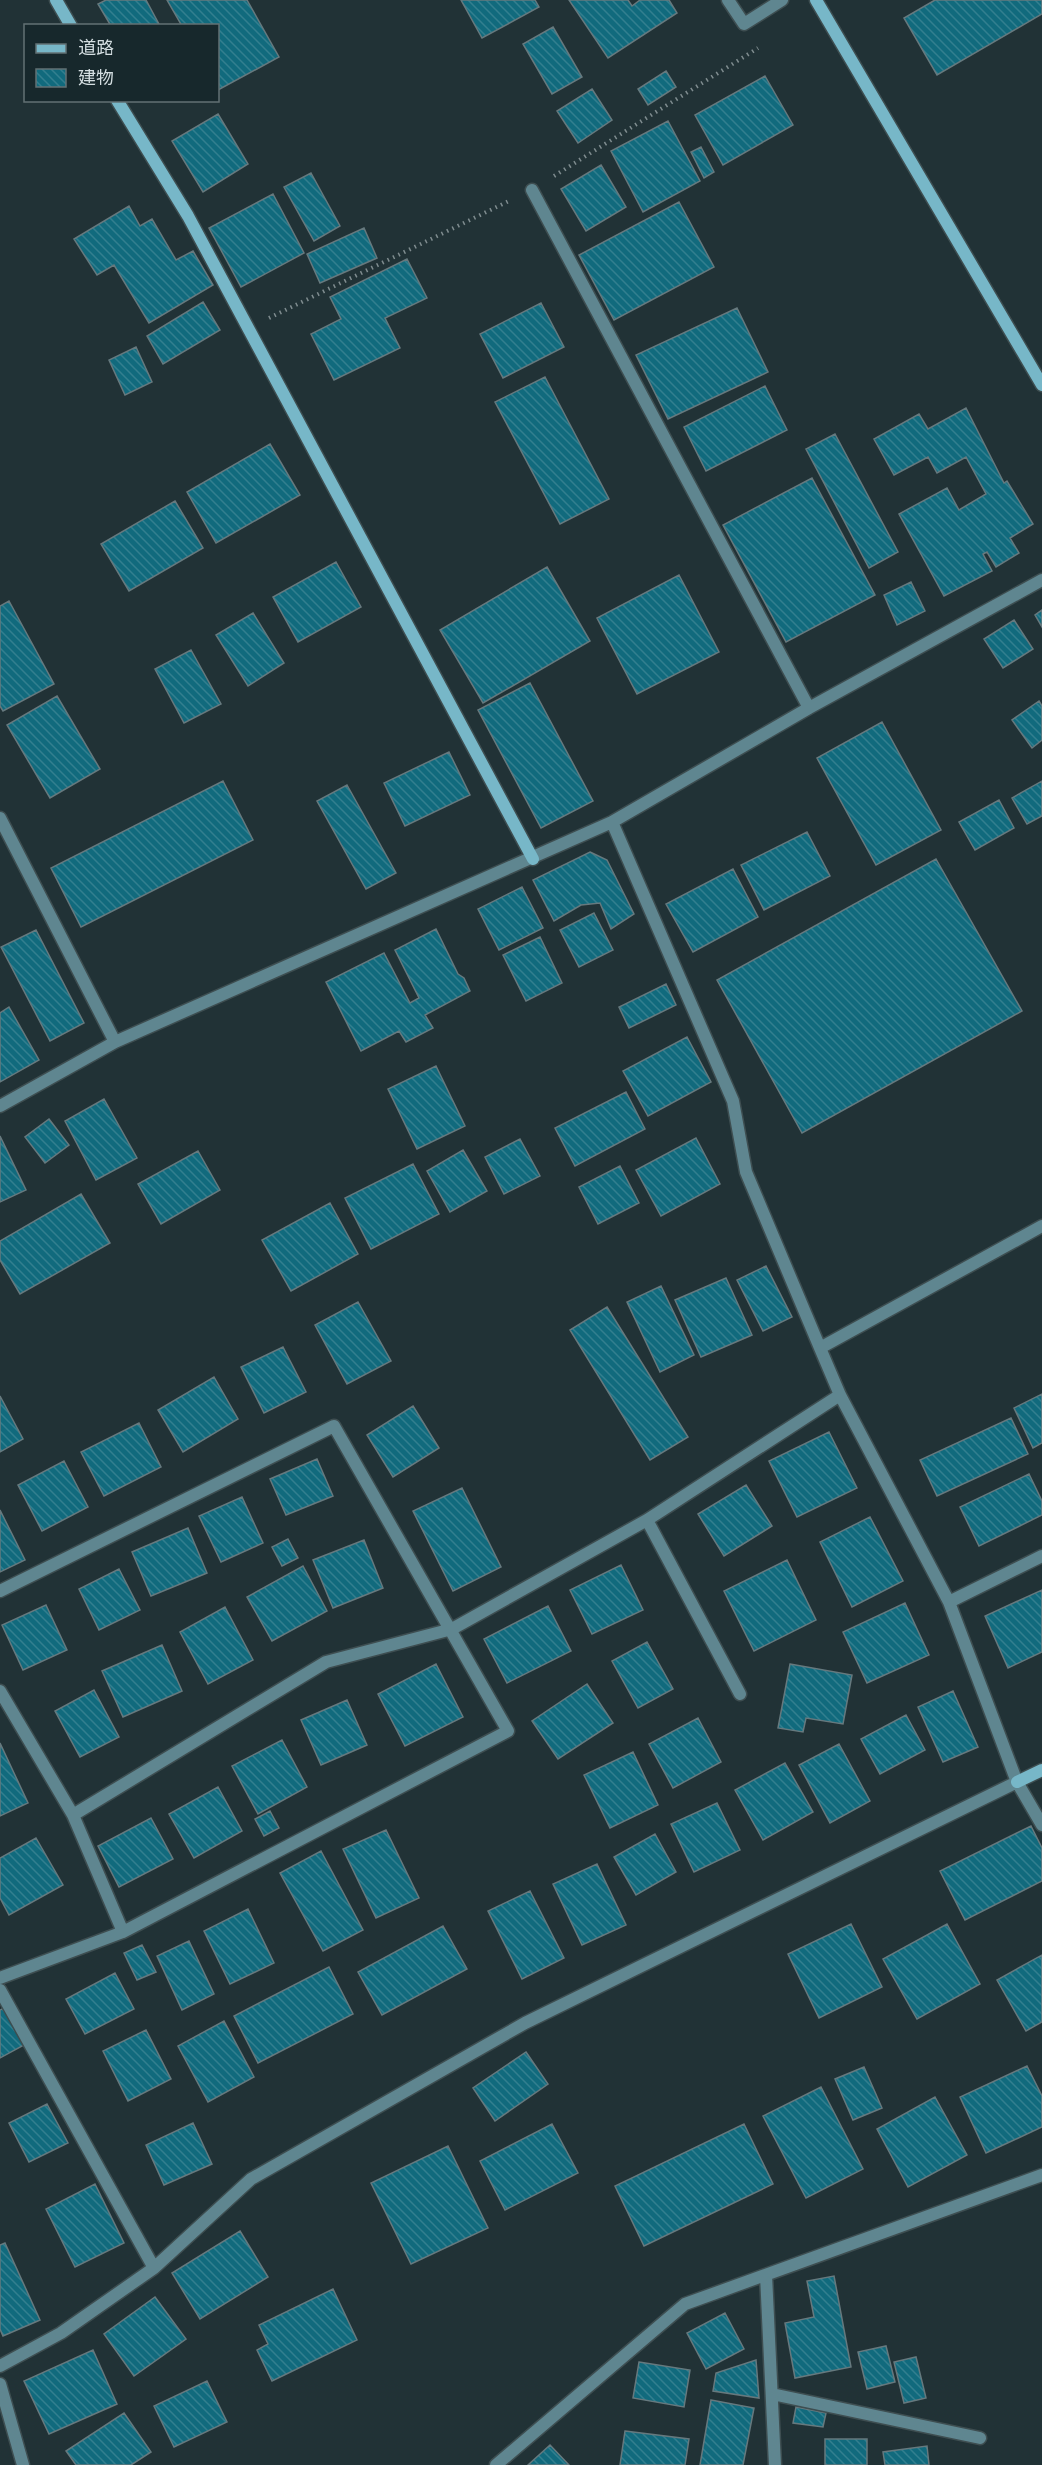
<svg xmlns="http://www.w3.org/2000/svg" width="1042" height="2465" viewBox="0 0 1042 2465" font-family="'Source Sans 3','Noto Sans JP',sans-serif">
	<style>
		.building { fill: url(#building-back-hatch); stroke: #66797e; stroke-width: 1.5 }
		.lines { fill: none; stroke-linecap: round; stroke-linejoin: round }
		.lane-casing { stroke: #3e4e51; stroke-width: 15 }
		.street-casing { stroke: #3e4e51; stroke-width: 15 }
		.secondary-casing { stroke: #3e4e51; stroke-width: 15 }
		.path { stroke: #7f8c8f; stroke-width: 4; stroke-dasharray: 1.5 4.5; stroke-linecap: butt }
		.lane { stroke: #5f8690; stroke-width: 12 }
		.street { stroke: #5f8690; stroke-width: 12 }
		.secondary { stroke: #77b7c8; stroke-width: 12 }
	</style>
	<defs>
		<pattern id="building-back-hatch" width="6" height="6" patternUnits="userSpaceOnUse" patternTransform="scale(1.5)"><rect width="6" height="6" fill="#116a7d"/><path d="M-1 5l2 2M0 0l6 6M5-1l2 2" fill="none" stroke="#337f8f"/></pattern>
	</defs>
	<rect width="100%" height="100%" fill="#213236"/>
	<path class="building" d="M106 0H146L160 26H111L98 4Z
		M167 0H247L279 57 218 90V26H182Z
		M461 0H535L539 7 482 38Z
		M569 0H628L632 6 640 0H669L677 13 608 58Z
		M935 0H1042V14L937 75 904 18Z
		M553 27 582 77 552 94 523 44Z
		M666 71 676 87 648 105 638 89Z
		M765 76 793 125 723 165 695 115Z
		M592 89 612 120 578 143 557 111Z
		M218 114 248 164 203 192 172 141Z
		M668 121 700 181 643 212 611 151Z
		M701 147 714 172 704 178 691 152Z
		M601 165 626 207 586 231 561 189Z
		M311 173 340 226 314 241 284 187Z
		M273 194 304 253 241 287 209 228Z
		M679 202 714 267 614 320 579 255Z
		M129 206 140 226 152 219 176 260 193 251 213 285 149 323 114 265 97 275 74 239Z
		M364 228 377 258 320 283 307 254Z
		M407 259 427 298 385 318 400 348 334 380 311 334 341 319 330 297Z
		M203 302 220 330 163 364 147 336Z
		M541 303 564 347 503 378 480 334Z
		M737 308 768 372 668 419 636 355Z
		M136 347 152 382 125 395 109 360Z
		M545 377 609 499 560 524 495 402Z
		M765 386 787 430 706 471 684 427Z
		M966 408 1004 483 1007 481 1033 524 1010 538 1019 553 996 567 987 552 983 554 992 571 944 596 899 514 947 488 959 510 986 494 966 457 937 473 928 457 894 475 874 439 919 414 928 429Z
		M835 434 898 552 869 568 806 449Z
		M270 444 300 495 216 543 187 492Z
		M812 478 875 595 786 642 723 525Z
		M175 501 203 548 129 591 101 544Z
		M336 562 361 607 298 642 273 597Z
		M547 567 590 641 483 703 440 630Z
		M679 575 719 652 637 694 597 618Z
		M911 582 925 611 897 625 884 595Z
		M9 601 54 684 3 711 0 706V606Z
		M1042 610V627L1035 615Z
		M253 613 284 663 248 686 216 635Z
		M1014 620 1033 649 1003 668 984 639Z
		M191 650 221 704 184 723 155 669Z
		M530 683 593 801 541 828 478 710Z
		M57 696 100 769 50 798 7 725Z
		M1039 701 1042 706V740L1032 748 1012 720Z
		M882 722 941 830 876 865 817 758Z
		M449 752 470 795 405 826 384 783Z
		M223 781 253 840 81 927 51 868Z
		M1042 781V816L1027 824 1012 798Z
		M347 785 396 873 366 889 317 801Z
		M999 800 1014 828 975 850 959 822Z
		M807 832 830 876 764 910 741 865Z
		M590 852 607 860 634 914 611 929 600 903 581 905 554 921 533 880Z
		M936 859 1022 1011 802 1133 717 980Z
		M733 869 758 917 693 952 666 904Z
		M522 887 543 928 499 950 478 909Z
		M594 913 613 950 579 967 560 930Z
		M436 929 458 974 464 978 470 991 425 1015 433 1028 406 1042 399 1031 361 1051 326 982 384 953 410 1003 419 998 395 950Z
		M36 930 84 1023 50 1041 1 947Z
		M540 937 562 983 526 1001 503 955Z
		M666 984 676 1005 629 1028 619 1007Z
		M9 1007 39 1060 0 1082V1013Z
		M687 1037 711 1082 648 1116 623 1071Z
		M436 1066 465 1126 417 1149 388 1089Z
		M626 1092 645 1129 575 1166 555 1128Z
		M104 1099 137 1158 96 1180 65 1121Z
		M49 1119 69 1145 45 1163 25 1137Z
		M0 1136 26 1190 0 1202Z
		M696 1138 720 1184 661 1216 636 1170Z
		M520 1139 540 1176 504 1194 485 1157Z
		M463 1150 487 1191 450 1212 427 1171Z
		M198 1151 220 1190 161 1224 138 1184Z
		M413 1164 439 1214 371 1249 345 1198Z
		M620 1166 639 1203 598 1224 579 1187Z
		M81 1194 110 1243 20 1294 0 1260V1241Z
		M330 1203 358 1254 291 1291 262 1240Z
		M766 1266 792 1317 763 1331 737 1280Z
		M726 1278 752 1335 701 1357 675 1300Z
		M661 1286 694 1355 660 1372 627 1302Z
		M358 1302 391 1361 347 1384 315 1325Z
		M607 1307 688 1437 650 1460 570 1330Z
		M283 1347 306 1392 264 1413 241 1367Z
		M214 1377 238 1419 183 1452 158 1410Z
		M1042 1394V1443L1033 1448 1014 1408Z
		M0 1396 23 1439 0 1452Z
		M413 1406 439 1448 393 1477 367 1435Z
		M1011 1418 1028 1454 937 1496 920 1460Z
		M139 1423 161 1467 104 1496 81 1452Z
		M829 1432 857 1488 797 1517 769 1461Z
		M317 1459 333 1496 286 1515 270 1479Z
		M64 1461 88 1507 42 1531 18 1485Z
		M1029 1474 1042 1501V1515L979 1546 960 1507Z
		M746 1485 772 1526 724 1556 698 1514Z
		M462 1488 501 1567 453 1591 413 1511Z
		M242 1497 263 1543 221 1562 199 1516Z
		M0 1510 25 1560 0 1572Z
		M870 1517 903 1581 852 1607 820 1542Z
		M188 1528 207 1573 151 1596 132 1552Z
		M288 1539 298 1558 282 1566 272 1547Z
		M364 1540 383 1588 333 1608 313 1560Z
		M787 1560 816 1620 754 1651 724 1591Z
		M621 1565 643 1610 592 1634 570 1590Z
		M303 1566 327 1611 272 1641 247 1597Z
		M119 1569 140 1610 99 1630 79 1589Z
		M1042 1590V1652L1008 1668 985 1616Z
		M905 1603 929 1655 867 1683 843 1632Z
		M46 1605 67 1650 23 1670 2 1625Z
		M548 1606 571 1651 507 1683 484 1639Z
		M225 1607 253 1660 208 1684 180 1632Z
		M647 1642 673 1689 638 1708 612 1661Z
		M162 1645 182 1691 123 1717 102 1671Z
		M436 1664 463 1717 405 1746 378 1694Z
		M790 1664 852 1675 843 1724 806 1718 803 1732 778 1728Z
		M587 1684 613 1723 558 1759 532 1721Z
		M94 1690 119 1737 80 1757 55 1711Z
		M953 1691 978 1747 943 1762 918 1707Z
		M347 1700 367 1745 321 1765 301 1720Z
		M906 1715 925 1750 880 1774 861 1739Z
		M698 1718 721 1762 673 1788 649 1744Z
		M282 1740 307 1787 258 1814 232 1766Z
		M0 1743 28 1803 0 1816Z
		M839 1744 870 1801 830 1823 799 1765Z
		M633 1752 658 1805 610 1828 584 1775Z
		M785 1763 813 1812 763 1840 735 1790Z
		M218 1787 242 1831 194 1858 169 1814Z
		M717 1803 740 1850 694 1872 671 1824Z
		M270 1811 279 1828 264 1836 255 1819Z
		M151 1818 173 1859 119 1887 98 1846Z
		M1031 1826 1042 1848V1881L965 1920 940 1871Z
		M386 1830 419 1898 376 1918 343 1849Z
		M655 1834 676 1872 636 1895 614 1857Z
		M36 1838 63 1885 9 1915 0 1898V1858Z
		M321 1851 363 1930 323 1951 280 1873Z
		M597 1864 626 1925 582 1945 553 1884Z
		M530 1891 564 1958 522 1979 488 1911Z
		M248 1909 274 1963 230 1984 204 1931Z
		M851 1924 882 1987 819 2018 788 1954Z
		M947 1924 980 1984 917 2019 883 1959Z
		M443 1926 467 1969 382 2015 358 1972Z
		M189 1941 214 1994 182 2010 157 1956Z
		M142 1945 156 1972 137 1980 124 1953Z
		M1042 1955V2022L1026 2031 997 1980Z
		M329 1967 353 2014 258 2063 234 2016Z
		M115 1973 134 2009 85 2034 66 1999Z
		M4 2008 24 2045 0 2058V2010Z
		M224 2021 254 2077 208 2102 178 2046Z
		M146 2030 171 2079 128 2101 103 2051Z
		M526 2052 548 2084 495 2121 473 2088Z
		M1027 2066 1042 2096V2127L986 2153 960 2097Z
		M864 2067 882 2108 853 2120 835 2079Z
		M821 2087 863 2169 806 2198 763 2116Z
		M935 2097 967 2155 908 2187 877 2129Z
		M47 2104 68 2143 29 2162 9 2123Z
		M193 2123 212 2164 164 2185 146 2145Z
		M552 2124 578 2173 505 2210 480 2161Z
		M744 2124 773 2184 644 2246 615 2186Z
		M448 2146 488 2228 411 2264 371 2183Z
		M95 2184 124 2243 75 2267 46 2209Z
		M240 2231 268 2277 200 2319 172 2273Z
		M5 2243 40 2320 3 2336 0 2329V2245Z
		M834 2276 851 2367 795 2378 785 2323 814 2317 807 2281Z
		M333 2289 357 2340 272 2381 257 2350 268 2344 259 2325Z
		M155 2297 186 2339 134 2376 104 2334Z
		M725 2313 744 2349 706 2369 687 2333Z
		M886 2346 895 2382 867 2389 858 2352Z
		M93 2350 117 2404 49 2434 24 2381Z
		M916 2357 926 2398 904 2403 894 2362Z
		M756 2360 759 2398 713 2391 716 2373Z
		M639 2362 690 2370 684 2407 633 2398Z
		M207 2381 227 2422 174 2447 154 2406Z
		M711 2400 754 2408 743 2465H700Z
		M796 2407 826 2413 823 2427 793 2423Z
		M124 2413 151 2452 131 2465H76L66 2451Z
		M625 2431 689 2439 685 2465H620Z
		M825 2439H867V2465H825Z
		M550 2445 569 2465H528Z
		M927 2446 929 2465H885L883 2452Z"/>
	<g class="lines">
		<g class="lane-casing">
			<path id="lane" d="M728 0 744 24 782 0"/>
		</g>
		<g class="street-casing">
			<path id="street" d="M532 190 809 708
				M0 818 115 1042
				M612 822 733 1101 746 1172 820 1348 840 1395 949 1602 1017 1782 1042 1825
				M0 1106 115 1042 612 822 809 708 1042 580
				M820 1348 1042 1226
				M647 1520 740 1694
				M0 1591 334 1426 508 1731 123 1932 0 1978
				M949 1602 1042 1556
				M0 1691 73 1815 123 1932
				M73 1815 326 1662 452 1629 647 1520 840 1395
				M0 1990 154 2268
				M766 2275 775 2465
				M0 2366 61 2333 154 2268 251 2179 525 2023 1017 1782
				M0 2384 23 2465
				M772 2394 980 2438
				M496 2465 685 2304 1042 2175"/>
		</g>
		<g class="secondary-casing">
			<path id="secondary" d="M56 0 71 26
				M816 0 1042 385
				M117 100 188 216 533 859
				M1017 1782 1042 1770"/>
		</g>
		<path class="path" d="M554 176 758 48
			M269 318 511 200"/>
		<use href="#lane" class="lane"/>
		<use href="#street" class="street"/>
		<use href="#secondary" class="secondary"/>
	</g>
	<rect x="24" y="24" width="195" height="78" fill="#17282c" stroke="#637174" stroke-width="1.5"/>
	<rect x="36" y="44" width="30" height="9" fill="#77b7c8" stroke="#637174" stroke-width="1.5"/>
	<text x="78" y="54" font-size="18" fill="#d4dee1">道路</text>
	<rect x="36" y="69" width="30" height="18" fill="url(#building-back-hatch)" stroke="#637174" stroke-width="1.5"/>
	<text x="78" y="84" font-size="18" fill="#d4dee1">建物</text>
</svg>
